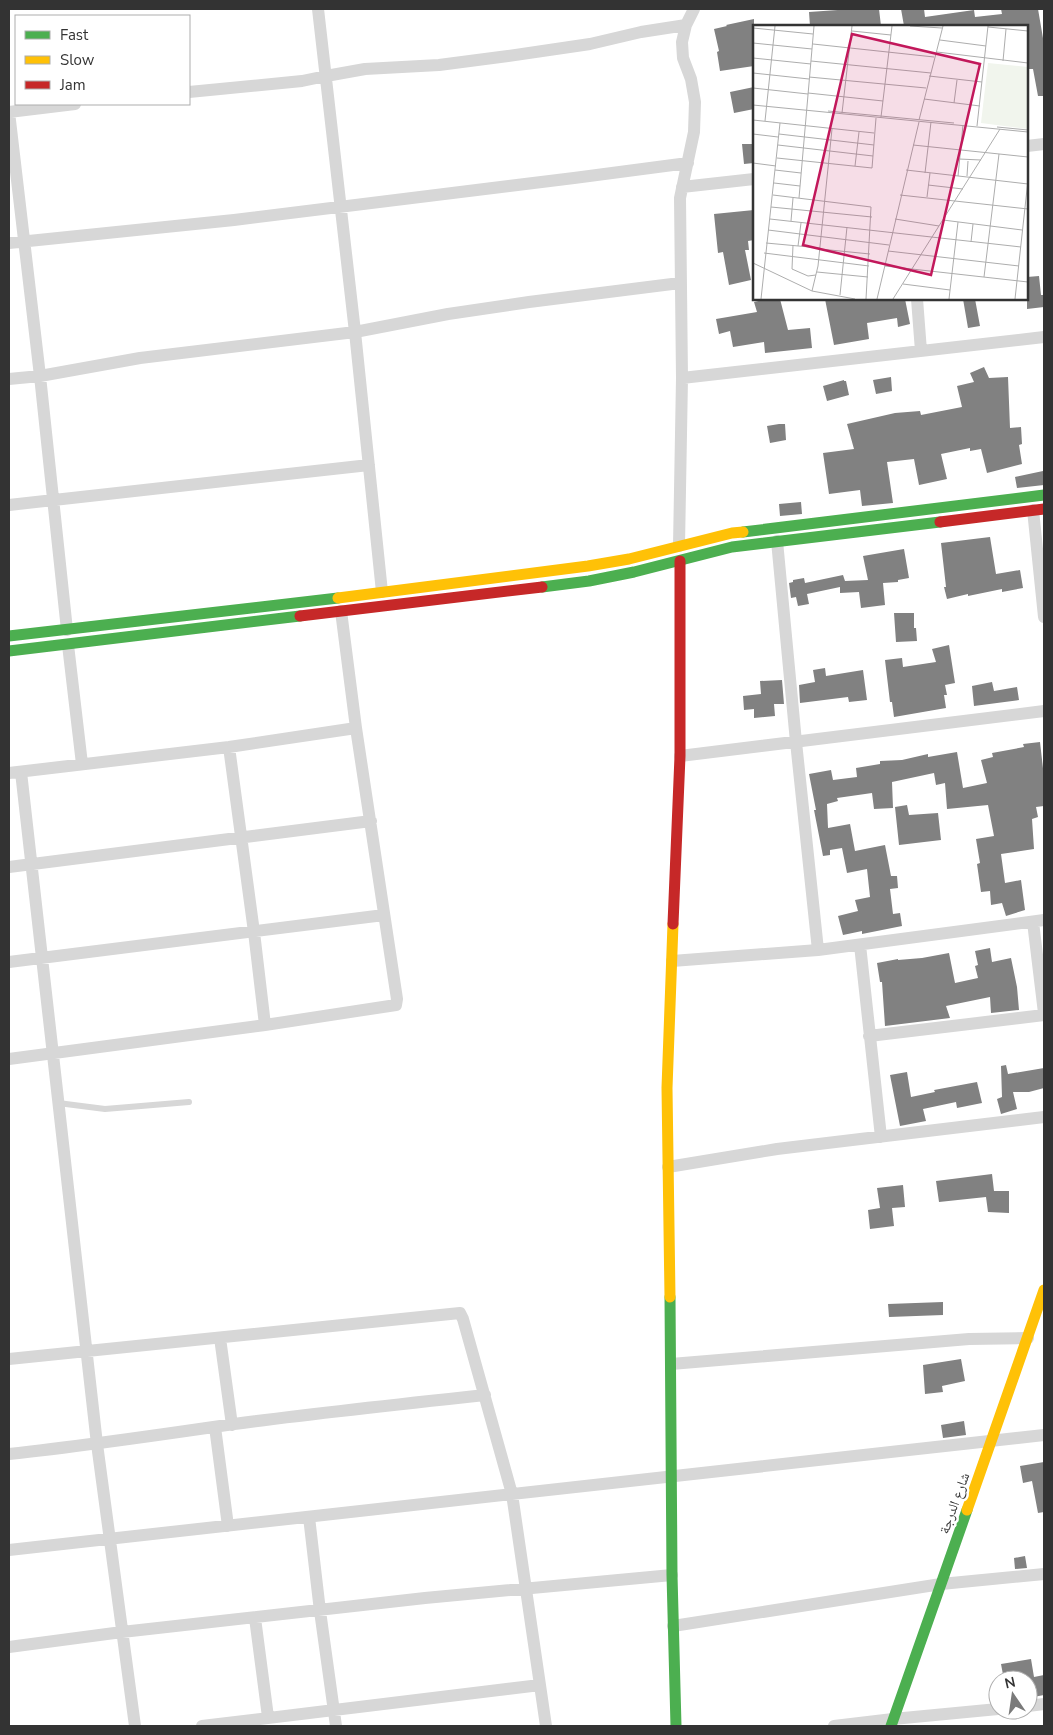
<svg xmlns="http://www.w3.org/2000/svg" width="1053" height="1735" viewBox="0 0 1053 1735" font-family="'Nunito Sans','Noto Naskh Arabic',sans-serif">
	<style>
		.building { fill: #818181 }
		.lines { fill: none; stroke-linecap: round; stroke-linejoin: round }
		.lane { stroke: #d7d7d7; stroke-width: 6 }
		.street { stroke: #d7d7d7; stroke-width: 12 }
		.fast { stroke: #4caf50; stroke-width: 11 }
		.slow { stroke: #ffc107; stroke-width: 11 }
		.jam { stroke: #c62828; stroke-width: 11 }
		.labels { text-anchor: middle; stroke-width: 5; stroke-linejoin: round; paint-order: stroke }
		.street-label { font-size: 14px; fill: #333; stroke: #fff }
		.inset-road { fill: none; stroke: #adadad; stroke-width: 1 }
		.view { fill: #c2185b; fill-opacity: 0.15; stroke: #c2185b; stroke-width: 2.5 }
		.inset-edge { fill: none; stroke: #333; stroke-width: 2.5 }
	</style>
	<rect width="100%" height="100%" fill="#fff"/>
	<path class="building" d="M852 9H879L881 26H810L809 12Z
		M901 9H924L925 17 974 10 975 17 1002 14 1001 9H1038L1044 44V96H1038L1033 69H1027V26H904Z
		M754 19V66L720 71 717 52 719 51 714 29 727 26 726 25Z
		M754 87V109L734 113 730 92Z
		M742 144H754V163L744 164Z
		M754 210V240L748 241 749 250H745L751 280 729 285 723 252 718 253 714 214Z
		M1039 276 1041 295H1044V307L1027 309V277Z
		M768 299H780L788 330 810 328 812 348 765 353 764 342 733 347 730 331 719 334 716 319 757 312 754 302Z
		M825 299H905L910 324 898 327 897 318 867 323 869 339 834 345Z
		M963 299H975L980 326 968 328Z
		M984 367 989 378 1008 377 1010 428 1021 427 1022 444 1019 445 1022 464 987 473 981 449 970 451V448L941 454 947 479 919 485 914 459 887 462 893 503 862 506 860 490 829 494 823 453 854 449 847 424 895 413 920 411 921 415 962 407 957 386 974 382 970 373Z
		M891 377 892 391 876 394 873 380Z
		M844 380V381H846L849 395 827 401 823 386Z
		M779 424H785L786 440 770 443 767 426Z
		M1043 471 1044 485 1017 488 1015 477Z
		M801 502 802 514 780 516 779 504Z
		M990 537 996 574 1020 570 1023 588 1002 592V589L968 596V594L947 599 944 587H946L941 543Z
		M904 549 909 578 898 580V582L883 583 885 605 861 608 859 592 840 593V587L807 594 809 604 798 606 796 597 791 598 789 583 793 582V580L804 578 805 583 843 575 845 581 868 580 863 556Z
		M894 613H914V628H916L917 641 896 642Z
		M949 645 955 683 945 685 947 695H944L946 708 894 717 892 702H890L885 660 902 658 903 667 936 662 932 649Z
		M825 668 826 676 863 670 867 700 849 702 848 697 800 703 799 685 815 682 813 670Z
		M782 680 784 704H774L775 716 754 718V709L744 710 743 696 761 694 760 681Z
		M992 682 994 691 1017 687 1019 700 974 706 972 686Z
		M1040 742 1044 777V806L1036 807 1038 817 1032 819 1034 849 1001 854 1005 883 1021 880 1025 910 1006 916 1002 903 991 905 990 891 981 892 977 864 980 863 976 839 994 836 988 805 947 809 945 783 936 785 934 773 892 782 893 808 874 809 872 793 837 798 838 801 827 804 828 828 850 824 855 851 885 845 891 876H897L898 888 890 889 893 914 900 913 902 926 862 934V931L843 935 838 916 858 911 855 900 870 897 867 869 847 873 842 848 830 850V855L823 856 814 810H816L809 774 831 770 833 780 857 777 856 768 880 764V761L902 760 928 754V757L957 752 963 788 987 783 981 760 993 757 992 753 1024 747 1023 744Z
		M907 805 909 815 938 813 941 840 899 845 895 807Z
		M990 948 992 962 1011 958 1017 987 1019 1010 991 1013 990 997 946 1006 950 1018 885 1026 882 982H880L877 963 898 959V960L922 958 949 953 955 983 978 978 975 966 978 965 975 951Z
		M1006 1065 1008 1074 1044 1068V1088L1029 1092H1013L1017 1109 1001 1114 997 1099 1002 1097 1001 1066Z
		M907 1072 911 1097 935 1092 934 1090 977 1082 982 1103 957 1108 956 1102 923 1109 926 1121 900 1126 890 1075Z
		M992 1174 994 1191H1009V1213L988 1212 986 1197 939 1202 936 1181Z
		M903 1185 905 1207 892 1208 894 1226 870 1229 868 1210 880 1208 877 1188Z
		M943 1302V1315L889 1317 888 1304Z
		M961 1359 965 1381 942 1386 943 1392 925 1394 923 1365Z
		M964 1421 966 1435 943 1438 941 1425Z
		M1044 1462V1512L1038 1513 1032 1481 1023 1483 1020 1466Z
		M1025 1556 1027 1568 1015 1569 1014 1558Z
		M1031 1659 1034 1677 1044 1675V1695L1028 1698V1680H1004L1001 1664Z"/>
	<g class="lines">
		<path class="lane" d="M58 1103 105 1109 189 1102"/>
		<path class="street" d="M318 9 355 332 382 592
			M189 92 302 81 326 76 365 69 439 65 508 56 590 44 641 32 686 25
			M9 112 40 376 67 630
			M9 112 75 104
			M1027 146 1044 144
			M682 187 754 179
			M9 243 234 220 574 178 688 163
			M917 299 921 351
			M682 378 1044 337
			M9 379 40 376 140 358 355 332 448 314 529 302 680 283
			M9 505 369 465
			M1033 510 1044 617
			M777 541 796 742 818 950
			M679 546 682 378 680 198 694 132 695 102 691 79 683 58 682 42 686 25 694 9
			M68 645 82 764
			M229 747 254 932 265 1025
			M680 756 1044 711
			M21 772 97 1444 135 1726
			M9 773 229 747 356 728
			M9 867 371 821
			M1033 922 1044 1013
			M860 945 881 1137
			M672 961 818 950 1044 920
			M9 962 384 915
			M869 1036 1044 1015
			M9 1059 265 1025 396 1005 397 999 356 728 341 611
			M668 1167 777 1149 1044 1117
			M220 1338 232 1425
			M9 1359 460 1313 463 1319 512 1494 546 1726
			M671 1364 969 1339 1028 1338
			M215 1427 228 1526
			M9 1454C84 1446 159 1435 234 1424 317 1413 401 1404 485 1395
			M309 1517 320 1611 336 1726
			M9 1550 1044 1435
			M255 1618 268 1717
			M673 1626 941 1584 1044 1574
			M9 1647 122 1632 425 1598 672 1575
			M1028 1706 1044 1704
			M202 1726 540 1685
			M834 1726 893 1719 998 1709"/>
		<path class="fast" d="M743 532 1044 495
			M542 587 589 581 634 572 732 547 940 522
			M9 636 338 598
			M9 651 300 616
			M670 1297 672 1575 676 1726
			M891 1726 967 1510"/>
		<path class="slow" d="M338 598 588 566 629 559 732 533 743 532
			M670 1297 667 1088 673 924
			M967 1510 1044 1290"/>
		<path class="jam" d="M940 522 1044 509
			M300 616 542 587
			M673 924 680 756V561"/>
	</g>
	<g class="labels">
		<g class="street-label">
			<text transform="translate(954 1503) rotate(-70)" y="5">شارع الدرجة</text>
		</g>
	</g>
	<g transform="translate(753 25)">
		<rect width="275" height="275" fill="#fff"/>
		<path d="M235 38 275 42V104L228 98Z" fill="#f1f5ed"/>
		<path class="inset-road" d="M157 1 189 3M235 2 275 6M0 3 60 9M99 6 138 10M187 15 233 21M0 18 59 24M60 19 181 32M184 27 275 38M0 33 58 39M58 36 178 48M250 36 253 4M0 48 56 54M176 51 229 57M56 52 173 63M0 63 55 69M55 68 130 76M171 74 227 81M201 78 204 55M0 80 275 107M75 86 201 98M89 88 99 1M128 92 139 1M0 95 121 108M166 95 190 1M12 96 22 1M224 101 235 1M244 102 275 105M0 109 25 112M26 109 121 120M25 120 120 131M160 120 275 132M24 133 119 143 123 93M206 134 228 135M0 138 23 141M102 141 106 107M22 145 48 148M153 145 275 159M172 148 178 97M205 151 210 100M214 151 215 136M21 158 47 161M175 160 210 164M20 170 118 182 113 274M147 170 275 184M174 172 177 148M46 173 61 1M18 182 119 192M17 194 268 222M142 194 186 201M190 195 269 205M38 196 40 173M15 205 136 220M218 217 220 199M13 218 67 223M40 220 39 244 55 251 63 250M45 221 48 198M67 224 117 229M135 226 266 241M11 228 116 241M0 238 59 266 102 274M132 241 275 257M64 247 115 252M231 252 246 129M150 259 197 265M59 266 65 241 79 104M87 270 94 202M8 274 27 98M124 274 166 97M140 274 247 104M196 274 205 197M262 274 275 155"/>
		<path class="view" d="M99 9 227 39 178 250 50 220Z"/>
		<rect width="275" height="275" class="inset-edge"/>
	</g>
	<rect width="1053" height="1735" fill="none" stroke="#333333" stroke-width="20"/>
	<rect x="15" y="15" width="175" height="90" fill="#ffffff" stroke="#adadad"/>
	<rect x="25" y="31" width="25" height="8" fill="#4caf50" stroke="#adadad"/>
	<text x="60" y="40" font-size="15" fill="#333333">Fast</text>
	<rect x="25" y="56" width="25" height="8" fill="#ffc107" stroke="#adadad"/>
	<text x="60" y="65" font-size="15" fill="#333333">Slow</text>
	<rect x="25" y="81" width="25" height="8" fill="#c62828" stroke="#adadad"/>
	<text x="60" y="90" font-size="15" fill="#333333">Jam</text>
	<g transform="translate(1013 1695) rotate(347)"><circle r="24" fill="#ffffff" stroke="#adadad"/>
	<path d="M0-4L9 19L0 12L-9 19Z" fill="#7a7a7a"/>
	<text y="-8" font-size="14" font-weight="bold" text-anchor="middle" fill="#333333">N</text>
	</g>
</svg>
